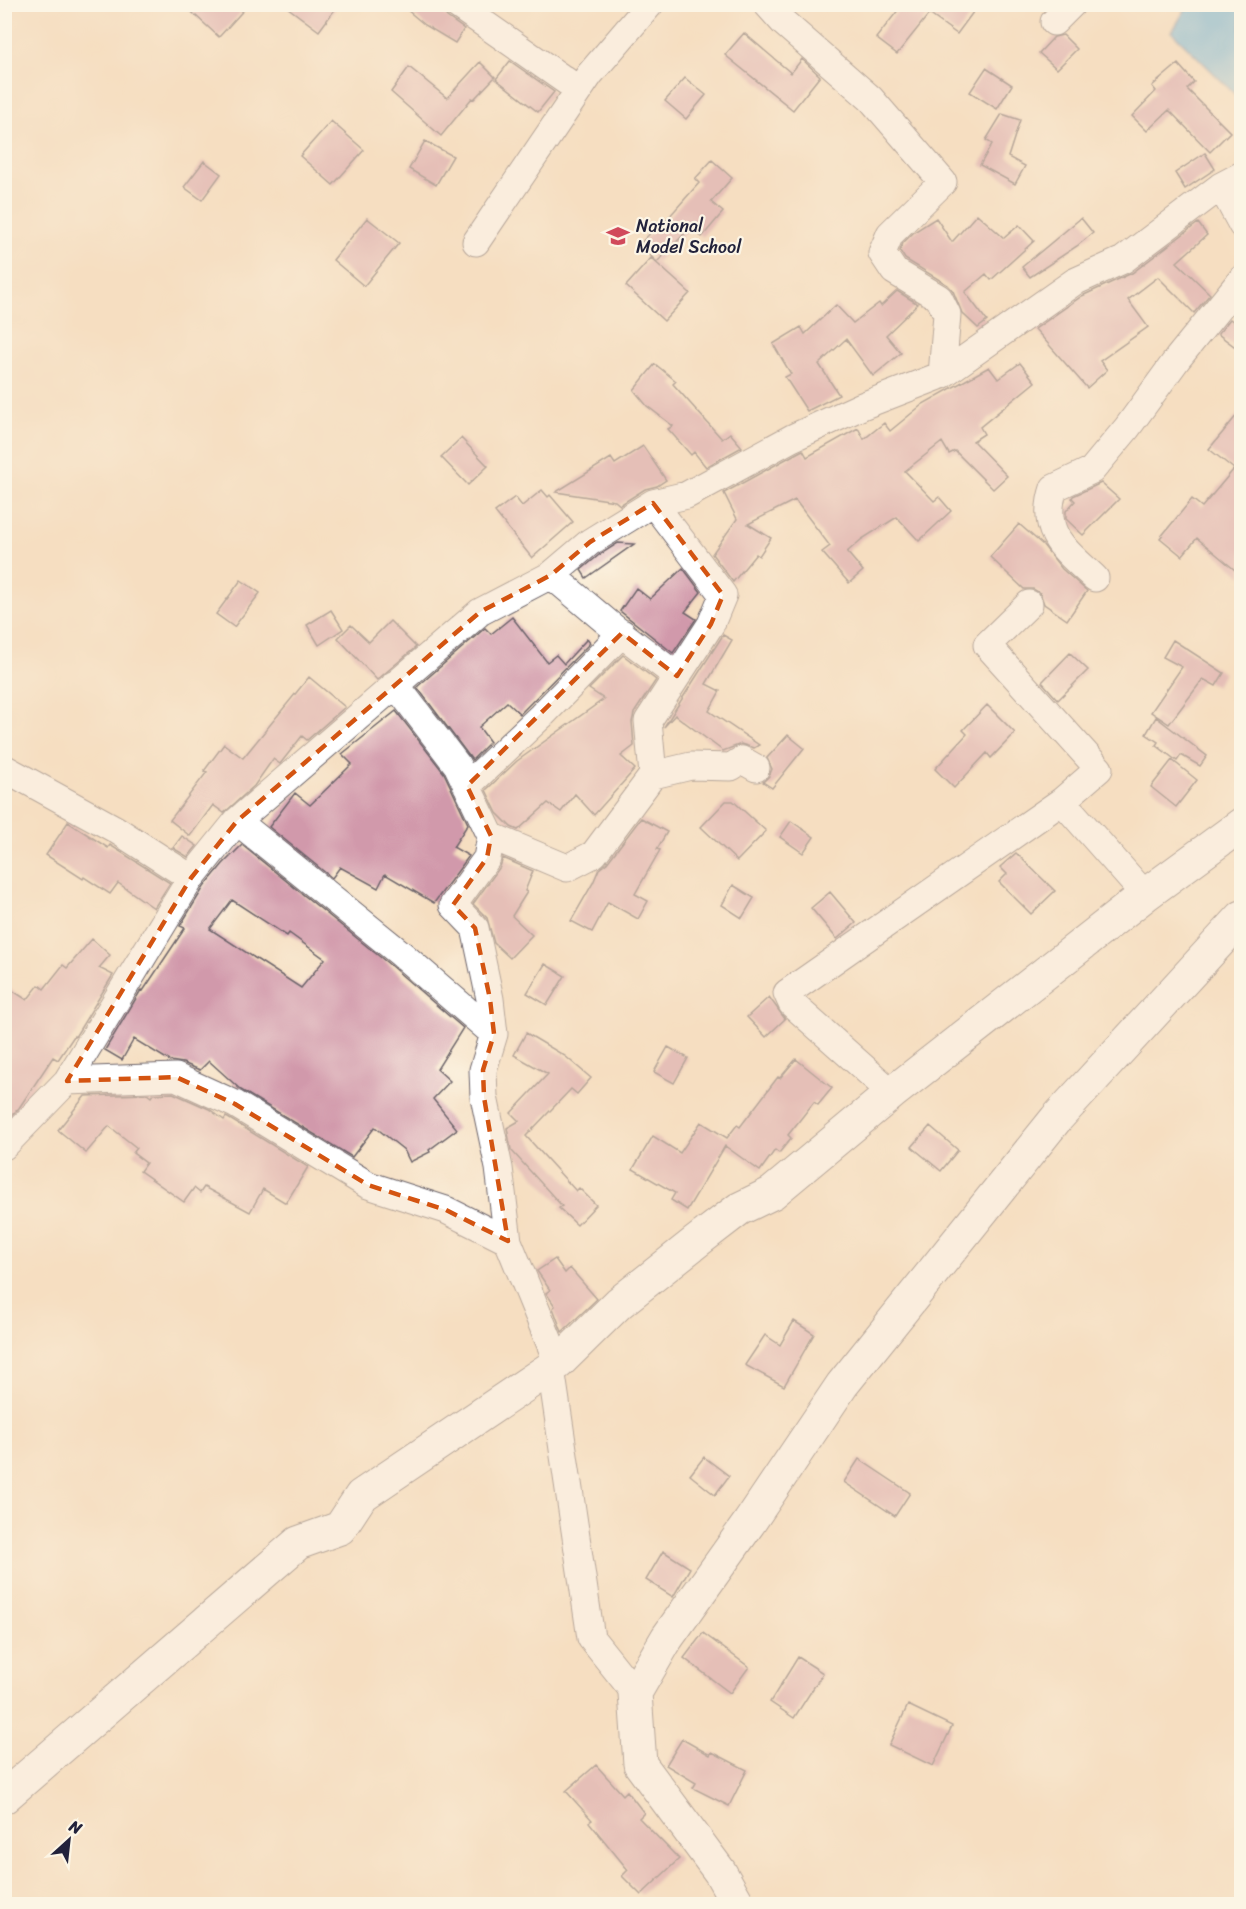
<svg xmlns="http://www.w3.org/2000/svg" width="1246" height="1909" viewBox="0 0 1246 1909" font-family="Sriracha,sans-serif">
	<style>
		.water { fill: #66b5e1; stroke: #446c8e; stroke-width: 1.5 }
		.building { fill: #d199ab; fill-rule: evenodd }
		.lines { fill: none; stroke-linecap: round; stroke-linejoin: round }
		.minor-casing { stroke: #6c646a; stroke-width: 29 }
		.tertiary-casing { stroke: #6c646a; stroke-width: 35 }
		.minor { stroke: #fff; stroke-width: 27 }
		.tertiary { stroke: #fff; stroke-width: 33 }
		.marked { fill: none; stroke: #d45411; stroke-width: 4.5; stroke-dasharray: 12 8; stroke-linejoin: round }
		.labels { text-anchor: middle; stroke-width: 4.5; stroke-linejoin: round; paint-order: stroke }
		.poi-label { font-size: 18px; fill: #22223b; stroke: #fcf5e5; text-anchor: start }
	</style>
	<rect width="100%" height="100%" fill="#fcf5e5"/>
	<filter id="ink" filterUnits="userSpaceOnUse"><feTurbulence type="fractalNoise" baseFrequency=".0167" numOctaves="2"/><feDisplacementMap in="SourceGraphic" scale="12" xChannelSelector="R" yChannelSelector="G"/><feConvolveMatrix kernelMatrix="1 2 1 2 8 2 1 2 1" color-interpolation-filters="sRGB"/></filter>
	<filter id="wash" filterUnits="userSpaceOnUse"><feTurbulence type="fractalNoise" baseFrequency=".008" numOctaves="4" result="noise"/><feDisplacementMap in="SourceGraphic" scale="24" xChannelSelector="R" yChannelSelector="G"/><feGaussianBlur stdDeviation="1.35" result="paint"/><feColorMatrix in="noise" values="0 0 0 0 0 0 0 0 0 0 0 0 0 0 0 0 0 1.4 0 .05"/><feComposite in="paint" operator="in"/></filter>
	<g filter="url(#wash)">
		<rect width="100%" height="100%" fill="#f5dec1"/>
		<path class="water" d="M1188 5H1241V100L1172 32Z"/>
		<g id="blocks">
			<path class="building" d="M183 4H249L219 37Z
				M283 4H339L319 31Z
				M400 4H441L442 11 447 17 464 29 455 43 425 25Z
				M903 4H979L957 34 929 14 897 54 876 38Z
				M744 33 791 73 802 59 820 76 793 110 725 55Z
				M1063 35 1077 49 1057 69 1039 53 1054 37Z
				M510 61 554 92 538 112 496 79Z
				M480 62 495 77 474 99 472 98 441 136 391 92 409 67 447 98Z
				M1178 64 1194 82 1187 89 1230 132 1210 152 1169 110 1147 131 1132 116 1156 91 1152 86Z
				M986 68 1012 85 997 109 970 92Z
				M685 78 706 95 686 119 665 101Z
				M1002 114 1020 120 1008 157 1025 166 1015 184 980 165 992 144 986 140Z
				M331 121 364 150 333 185 300 156Z
				M425 141 453 156 436 185 409 169Z
				M1205 153 1215 169 1185 189 1175 173Z
				M712 160 732 178 711 202 723 212 702 237 691 227 657 262 639 245 659 224 661 226 699 183 695 179Z
				M204 161 221 174 202 200 184 187Z
				M977 214 1004 238 1019 225 1034 241 991 280 986 274 965 292 987 321 978 328 962 313 953 291 948 285 905 259 900 251 903 243 914 232 936 218 952 242Z
				M367 218 399 243 364 286 333 260Z
				M1081 218 1093 233 1077 246 1030 277 1022 267Z
				M1198 223 1207 235 1177 262 1210 294 1194 313 1158 277 1128 300 1148 327 1100 361 1107 370 1087 388 1035 329 1082 296 1132 273Z
				M651 258 690 293 664 321 626 286Z
				M897 291 918 304 886 335 901 353 873 376 846 339 819 364 839 395 807 411 785 377 791 374 773 344 801 327 805 334 836 305 853 323 879 303 881 306Z
				M1230 319 1242 328V352L1218 334Z
				M1020 363 1035 382 980 427 984 434 973 441 1007 476 993 489 955 451 949 454 942 442 905 471 934 501 939 497 951 511 919 541 897 517 862 539 847 552 863 571 849 583 822 552 830 546 795 500 748 524 771 538 759 556 756 554 733 582 712 554 737 519 724 493 799 452 803 450 807 457 858 428 864 439 884 423 890 431 923 404 989 367 998 379Z
				M655 364 676 381 673 384 722 439 730 433 742 447 706 467 694 452 691 455 668 429 673 426 647 406 634 390Z
				M1242 409V576L1197 538 1182 556 1160 538 1192 499 1202 507 1234 469 1209 449Z
				M461 438 488 466 468 485 441 457Z
				M643 446 666 480 657 486 645 489 620 505 615 501 556 492 611 458 615 464Z
				M1101 483 1119 499 1083 535 1066 519V511L1075 501 1072 498 1073 496Z
				M542 490 548 497 550 495 573 522 532 558 495 512 515 497 522 506Z
				M1019 524 1043 545 1062 569 1087 591 1067 620 1044 604 1040 593 1033 589H1024L990 557Z
				M618 543 634 544 586 578 581 570 599 555Z
				M683 568 701 592 685 612 696 619 673 653 620 611 636 588 650 599Z
				M241 580 260 593 234 627 216 614Z
				M331 610 343 629 319 645 307 625Z
				M512 617 547 662 556 655 564 664 587 639 590 643 520 714 507 702 479 727 490 742 472 760 417 687 485 628 491 634Z
				M390 621 416 647 377 680 338 638 351 625 369 642Z
				M723 635 732 640 706 684 720 691 709 711 759 745 754 748 741 744 723 751 675 715 664 727Z
				M1173 640 1224 673 1216 686 1203 679 1169 724 1151 712 1182 667 1163 657Z
				M1070 653 1088 670 1058 700 1042 682Z
				M623 655 656 680 634 713 632 722 634 746 621 756 635 769 594 815 575 794 561 812 548 803 518 830 511 827 497 813 486 790 517 761 604 699 589 689Z
				M309 677 345 707 307 740 302 736 280 764 273 759 254 786 224 813 213 805 190 836 170 820 207 772 204 771 224 744 243 758Z
				M987 705 1015 733 991 758 987 753 954 788 935 769 967 734 963 730Z
				M396 711 444 773 468 824 453 847 469 856 434 903 385 874 378 888 340 867 332 878 269 827 295 793 310 805 352 764 342 754Z
				M1156 717 1207 756 1200 766 1181 755 1177 761 1156 745 1158 742 1146 734Z
				M788 735 804 748 772 788 763 782 769 776 772 769 767 758Z
				M1172 760 1197 780 1176 807 1151 787Z
				M726 801H733L766 831 737 861 701 827Z
				M641 818 667 832 657 849 660 850 635 894 648 901 638 919 608 902 592 932 571 921 593 883 599 869 607 863Z
				M791 821 814 837 803 853 780 837Z
				M68 822 108 848 110 845 170 883 154 908 118 883 110 894 84 877 83 879 46 855Z
				M182 836 197 846 188 857 173 848Z
				M242 845 390 965 463 1028 437 1069 450 1081 433 1099 457 1129 429 1150 430 1152 410 1162 404 1150 375 1127 352 1157 241 1090 209 1061 200 1070 183 1063 170 1061 134 1039 122 1060 105 1050 141 990 143 991 185 928 180 926 204 887 223 864ZM232 900 287 936 289 933 325 959 301 988 210 929Z
				M1016 853 1055 891 1031 914 999 882 1007 874 1000 867Z
				M503 858 533 871 525 891 527 892 512 916 532 935 510 958 494 943 487 918 473 904 500 867Z
				M733 885 754 898 742 918 722 905Z
				M830 892 856 923 837 939 811 908Z
				M92 939 110 955 99 968 113 975 75 1037 74 1036 58 1060 53 1057 19 1108 4 1123V985L27 1000 39 985 44 989 63 965 67 968Z
				M545 964 565 976 547 1005 527 993Z
				M769 997 785 1019 766 1037 747 1017Z
				M526 1033 565 1056 591 1078 577 1094 571 1089 526 1136 576 1191 579 1188 596 1205 577 1225 559 1208 562 1206 511 1150 507 1128 519 1121 511 1113 548 1074 514 1055Z
				M668 1047 688 1058 674 1083 654 1072Z
				M796 1059 832 1088 818 1105 814 1102 788 1135 791 1138 779 1153 775 1150 760 1171 725 1146 687 1210 671 1200 675 1193 633 1169 653 1136 680 1153 701 1122 727 1138 737 1125 740 1127 778 1077 780 1078Z
				M173 1093 209 1109 224 1120 226 1117 228 1118 308 1167 286 1203 263 1189 250 1212 204 1187 200 1193 194 1188 184 1202 140 1171 146 1163 133 1153 137 1148 109 1126 86 1153 58 1130 85 1096 147 1094 151 1097 153 1094Z
				M930 1126 958 1150 941 1171 912 1147Z
				M555 1259 565 1273 570 1268 597 1299 562 1332 553 1308 555 1306 546 1293 550 1290 537 1271Z
				M794 1321 814 1334 784 1386 745 1365 765 1335 780 1345Z
				M704 1457 729 1476 715 1495 690 1475Z
				M859 1459 910 1493 895 1516 844 1482Z
				M663 1551 690 1568 673 1597 646 1580Z
				M703 1633 749 1667 730 1693 684 1658Z
				M798 1657 823 1673 794 1718 770 1702Z
				M908 1705 952 1726 933 1766 889 1745Z
				M682 1739 710 1755 712 1752 747 1770 729 1806 693 1788 696 1783 666 1765Z
				M596 1765 623 1795 627 1791 644 1813 639 1818 679 1859 641 1895 622 1876 628 1870 589 1822 592 1820 566 1791Z"/>
		</g>
	</g>
	<g filter="url(#ink)">
		<use href="#blocks" fill-opacity="0" stroke="#6c646a" stroke-width="1.5"/>
		<g class="lines">
			<g class="minor-casing">
				<path id="minor" d="M456 4 579 90
					M767 4 784 23 871 99 943 182 890 234 882 253 894 271 939 298 947 314 942 375
					M1054 22 1072 4
					M1221 186 1242 225
					M476 242 590 74 650 4
					M551 575 614 628 677 676
					M1095 578C1065 550 1039 533 1054 488L1092 470 1127 428 1178 358 1242 279
					M395 684 457 765 491 836 487 858 453 905 475 928 490 999 494 1034 483 1070 484 1097 499 1168 508 1241
					M4 768 115 829 191 878
					M653 775 691 766 731 767 742 760 756 768
					M467 786 541 716 622 633
					M1062 801 1145 895
					M237 821 400 953 494 1034
					M491 836 567 868 594 854 653 775 648 721 711 624 723 595 653 503
					M67 1081 176 1077 235 1104 368 1185 446 1210 508 1241 558 1363 552 1375 591 1638 635 1693
					M892 1093 792 1004 787 993 1062 801 1099 769 987 645 1029 604
					M4 1146 67 1081 191 878 237 821 480 612 551 575 590 542 653 503 687 495 792 438 862 406 942 375 1074 282 1123 260 1221 186 1242 175"/>
			</g>
			<g class="tertiary-casing">
				<path id="tertiary" d="M4 1797 298 1543 340 1528 361 1496 558 1363 619 1303 696 1242 739 1209 772 1193 892 1093 1145 895 1242 824
					M738 1904 720 1872 640 1764 635 1693 667 1638 749 1523 842 1385 1056 1119 1242 917"/>
			</g>
			<use href="#minor" class="minor"/>
			<use href="#tertiary" class="tertiary"/>
		</g>
	</g>
	<path d="M0 0H1246V1909H0ZM653 503 723 595 711 624 677 676 622 633 467 786 491 836 487 858 453 905 475 928 490 999 494 1034 483 1070 484 1097 508 1241 446 1210 368 1185 235 1104 176 1077 67 1081 191 878 237 821 480 612 551 575 590 542Z" fill="#f5dec1" fill-opacity=".55" fill-rule="evenodd"/>
	<path class="marked" d="M653 503 723 595 711 624 677 676 622 633 467 786 491 836 487 858 453 905 475 928 490 999 494 1034 483 1070 484 1097 508 1241 446 1210 368 1185 235 1104 176 1077 67 1081 191 878 237 821 480 612 551 575 590 542Z"/>
	<defs>
		<g id="school-bare" transform="scale(1.8)"><path d="M0-5L7-2L0 1L-7-2ZM-4 1L0 2.5L4 1V4Q0 6-4 4Z" fill="#d1495b" stroke="#fcf5e5" stroke-width="2.5" paint-order="stroke"/></g>
	</defs>
	<g fill-rule="evenodd">
		<use href="#school-bare" x="618" y="236"/>
	</g>
	<g class="labels">
		<g class="poi-label">
			<text x="636" y="232">National<tspan x="636" dy="21">Model School</tspan></text>
		</g>
	</g>
	<rect width="1246" height="1909" fill="none" stroke="#fcf5e5" stroke-width="24"/>
	<g transform="translate(69 1840) rotate(27)" stroke="#fcf5e5" stroke-width="4.5" paint-order="stroke">
	<path d="M0-4.5L10 22L0 15L-10 22Z" fill="#22223b"/>
	<text y="-9" font-size="16" font-weight="bold" text-anchor="middle" fill="#22223b">N</text>
	</g>
</svg>
